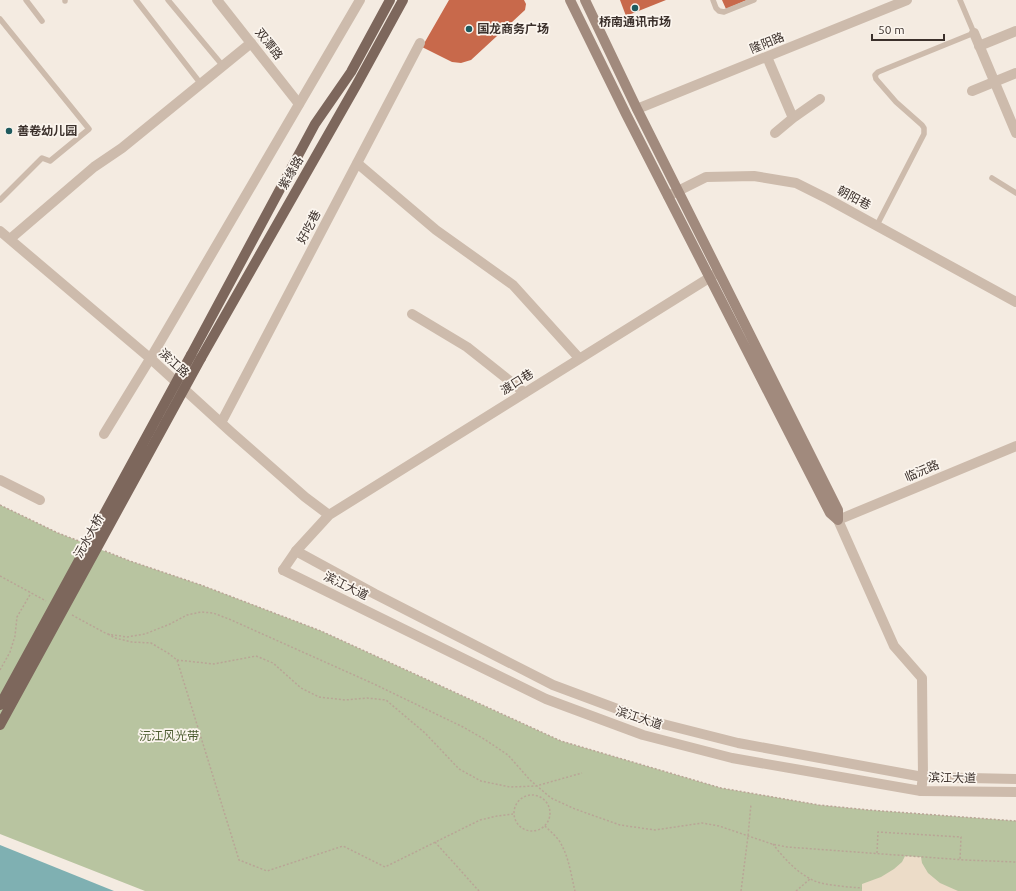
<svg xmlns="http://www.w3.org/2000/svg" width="1016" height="891" viewBox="0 0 1016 891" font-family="Ubuntu,'Noto Sans SC',sans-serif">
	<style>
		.green { fill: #b8c4a0 }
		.plaza { fill: #ecdcc8 }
		.water { fill: #7fb0b2 }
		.building { fill: #c8694b }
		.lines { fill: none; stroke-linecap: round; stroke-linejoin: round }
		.path { stroke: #b9a596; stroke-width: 1.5; stroke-dasharray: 2 2; stroke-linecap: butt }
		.service { stroke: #cdbbac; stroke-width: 5.5 }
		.minor { stroke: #cdbbac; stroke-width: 10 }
		.tertiary { stroke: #cdbbac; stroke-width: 10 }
		.secondary { stroke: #a18a7d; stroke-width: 10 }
		.primary { stroke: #7d675c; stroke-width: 10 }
		.primary-bridge { stroke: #7d675c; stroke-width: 10 }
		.poi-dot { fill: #1f5a5e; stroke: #fbf5ee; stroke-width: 1.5 }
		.labels { text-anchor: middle; stroke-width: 3.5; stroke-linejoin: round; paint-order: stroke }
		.poi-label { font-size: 12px; font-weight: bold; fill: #3b302b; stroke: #fbf5ee; text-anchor: start }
		.street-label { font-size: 12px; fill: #3b302b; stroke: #fbf5ee }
		.park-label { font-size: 12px; fill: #4a5a2e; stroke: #fbf5ee }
	</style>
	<rect width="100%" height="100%" fill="#f4ebe1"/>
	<path class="green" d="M0 505 58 533 130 561 201 585 321 631 561 741 721 788 819 805 869 810 1016 821V891H145L0 834Z"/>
	<path class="plaza" d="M905 856 921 857 922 863 928 873 940 883 958 891H862V884L881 877 894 869 902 862Z"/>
	<path class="water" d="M0 845 114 891H0Z"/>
	<path class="building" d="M449 0H524L526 4 525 10 471 60 461 63 452 62 422 47Z
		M620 0H666L626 16Z
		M722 0H747L726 9Z"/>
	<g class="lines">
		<path class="path" d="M0 505 58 533 79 541
			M105 551 130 561 201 585 321 631 561 741 721 788 819 805 869 810 1016 821
			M0 576 46 601
			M72 615 107 634 127 637 145 634 170 624 187 615 201 612 213 613 229 619 374 684 463 727 484 739 508 755 530 780 551 798 575 809 620 825 655 830 702 823 719 826 772 844 787 847 965 860 1016 862
			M108 634 115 638 132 642 151 643 168 653 177 660 239 860 267 871 343 846 385 867 480 820 497 816 513 814
			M177 660 214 664 256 656 273 663 301 688 319 697 345 700 367 698 386 700 425 733 459 769 481 781 510 787 536 786 582 773
			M0 670 10 652 15 636 17 617 31 593
			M514 813a18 18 0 1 1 36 0a18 18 0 1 1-36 0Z
			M545 826C550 831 556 836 560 842 569 857 571 875 575 891
			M435 842 479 891
			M773 844C784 859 803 879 821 883 834 886 848 887 862 888
			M877 853 878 832 961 837 960 860
			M741 891 748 836 751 804
			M796 891 810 879"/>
		<path class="service" d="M26 0 42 21
			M65 0V1
			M136 0 201 84
			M168 0 223 66
			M713 0 716 8 719 11 724 12 754 0
			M0 19 89 129 50 161 42 158 0 200
			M992 178 1016 193
			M877 225 924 134V128L922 125 896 102 876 79 875 75 878 72 974 33 960 0"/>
		<path class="minor" d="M974 33 1016 133
			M979 46 1016 31
			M767 57 793 118
			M972 91 1016 73
			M775 133 793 118 820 99
			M357 163 436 230 513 285 579 358
			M668 196 706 177 754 176 796 183 828 199 1016 302
			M0 231 151 359 231 432 305 497 329 515
			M10 239 94 167 122 148 251 43
			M412 314 467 347 525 393
			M221 423 420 43
			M104 434 153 354 360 0
			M0 480 40 500
			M838 520 894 646 922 678 923 777 921 791
			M283 570 296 551 329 515 717 273"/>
		<path class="tertiary" d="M217 0 299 104
			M637 109 907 0
			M838 520 1016 446
			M296 551 375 594 553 685 647 720 738 743 923 777 1016 779
			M283 570 546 699 643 735 732 758 921 791 1016 792"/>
		<path class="secondary" d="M570 0 626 114 830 513 838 520
			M585 0 637 109 838 510V520"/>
		<path class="primary" d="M191 355 315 124 351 72 390 0
			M201 358 357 84 403 0"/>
		<path class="primary-bridge" d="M0 705 191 355
			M0 725 201 358"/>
	</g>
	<g class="poi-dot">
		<circle cx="635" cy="8" r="4"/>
		<circle cx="469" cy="29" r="4"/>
		<circle cx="9" cy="131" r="4"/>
	</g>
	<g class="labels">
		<g class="poi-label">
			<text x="635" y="26" text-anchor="middle">桥南通讯市场</text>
			<text x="477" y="33">国龙商务广场</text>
			<text x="17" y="135">善卷幼儿园</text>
		</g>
		<g class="street-label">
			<text transform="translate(767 43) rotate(-22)" y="4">隆阳路</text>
			<text transform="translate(269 44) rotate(52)" y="4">双潭路</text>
			<text transform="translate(291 173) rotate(-60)" y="4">紫缘路</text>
			<text transform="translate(854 198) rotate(28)" y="4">朝阳巷</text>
			<text transform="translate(309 227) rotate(-62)" y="4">好吃巷</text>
			<text transform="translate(174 363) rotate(42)" y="4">滨江路</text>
			<text transform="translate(517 382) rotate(-32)" y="4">渡口巷</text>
			<text transform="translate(922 471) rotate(-23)" y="4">临沅路</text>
			<text transform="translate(89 536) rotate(-61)" y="4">沅水大桥</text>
			<text transform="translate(346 586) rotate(26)" y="4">滨江大道</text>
			<text transform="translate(639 718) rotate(18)" y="4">滨江大道</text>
			<text transform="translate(952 778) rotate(1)" y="4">滨江大道</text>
		</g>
		<g class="park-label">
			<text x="169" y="740">沅江风光带</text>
		</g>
	</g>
	<path d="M872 34v6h72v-6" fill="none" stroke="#3b302b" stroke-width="2"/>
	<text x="878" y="34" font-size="12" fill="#3b302b" stroke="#fbf5ee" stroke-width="3" paint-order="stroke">50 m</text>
</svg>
